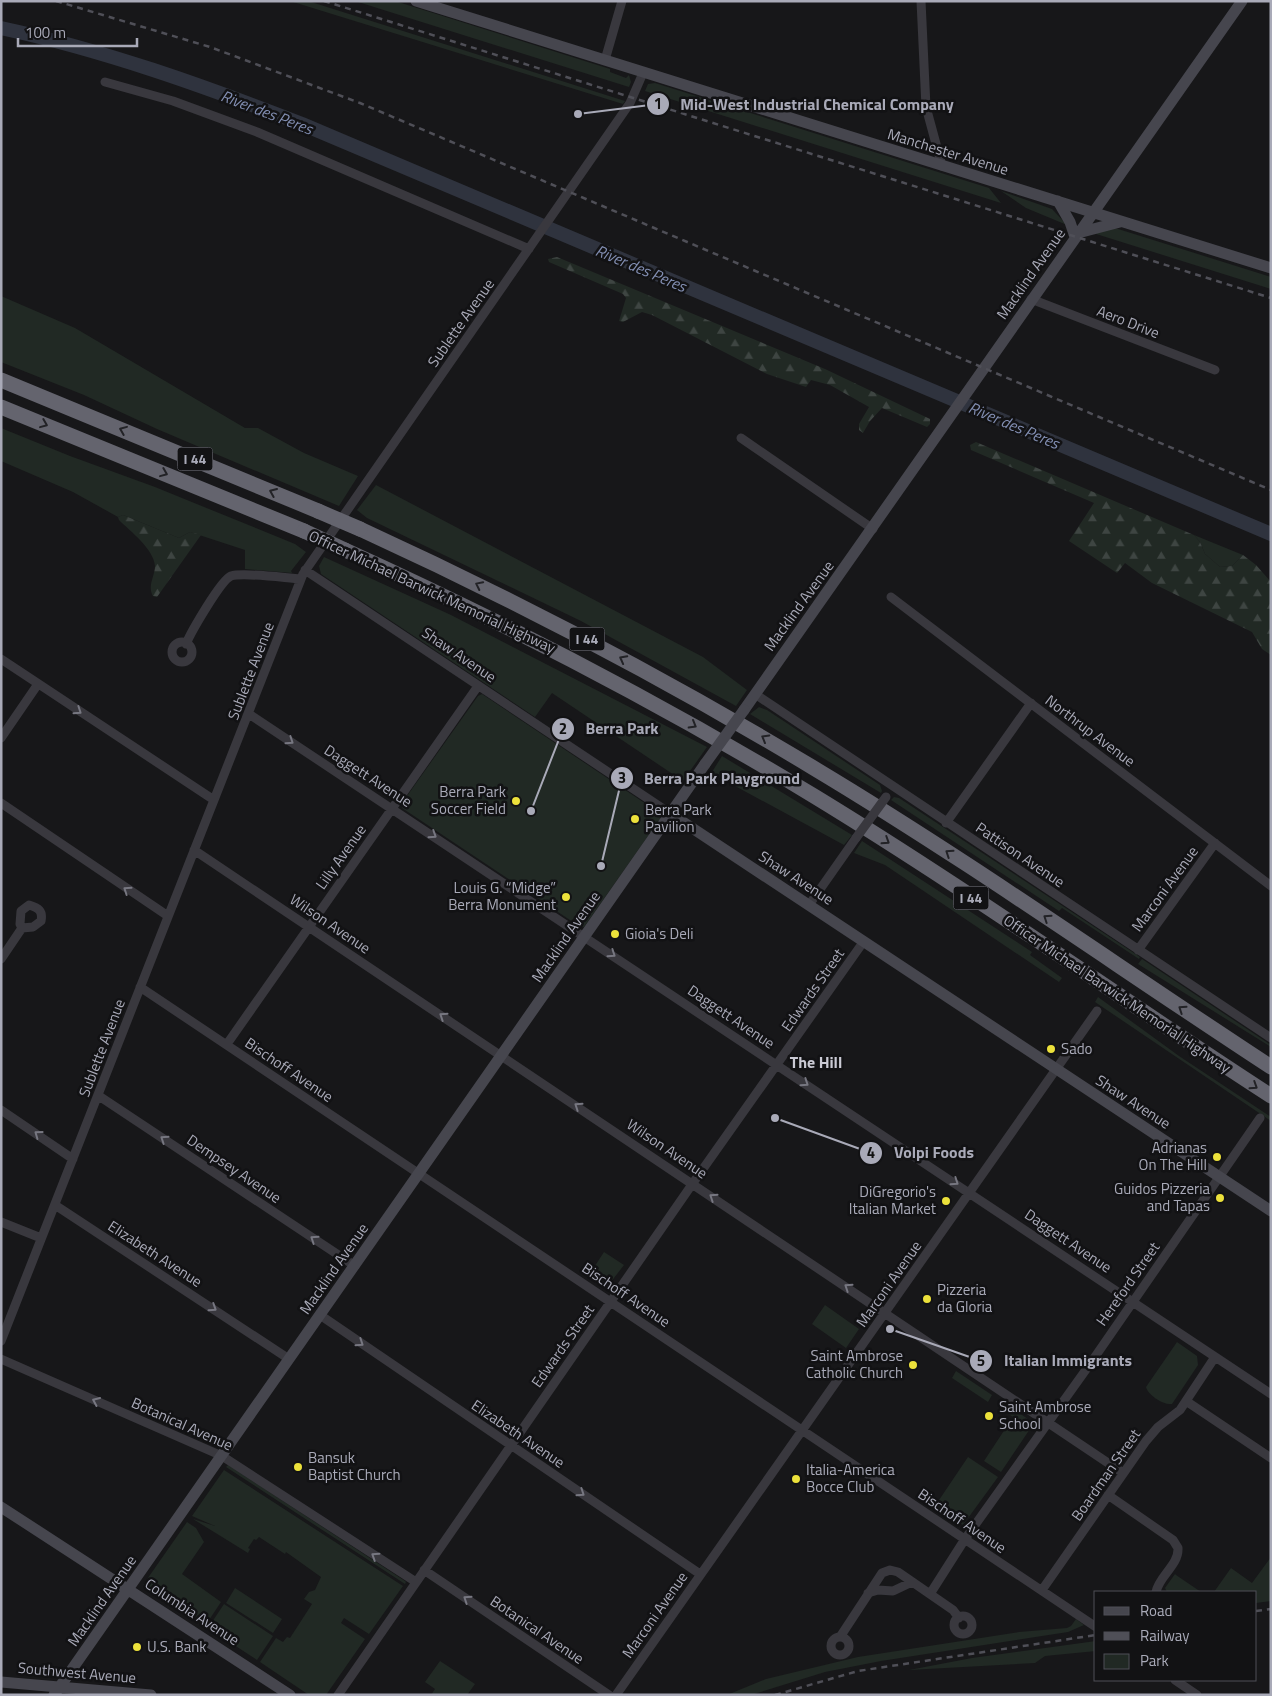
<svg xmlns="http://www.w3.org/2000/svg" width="1272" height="1696" viewBox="0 0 1272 1696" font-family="'Titillium Web',sans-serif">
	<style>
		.green { fill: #212924 }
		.forest { fill: url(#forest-firs) }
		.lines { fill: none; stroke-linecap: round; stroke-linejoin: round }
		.river { stroke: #2f333e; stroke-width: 14 }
		.street { stroke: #39383e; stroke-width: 9 }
		.secondary { stroke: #46464e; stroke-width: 11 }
		.highway { stroke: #64646e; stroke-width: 15 }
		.rail { stroke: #4f4f57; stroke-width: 2.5; stroke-dasharray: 6 5; stroke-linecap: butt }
		.street-bridge { stroke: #39383e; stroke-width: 9 }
		.secondary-bridge { stroke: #46464e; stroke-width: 11 }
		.highway-bridge { stroke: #64646e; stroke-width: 15 }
		.oneway { stroke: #222226 }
		.oneway2 { stroke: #777781 }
		.poi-dot { fill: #ece13b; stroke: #121214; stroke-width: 2 }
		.labels { text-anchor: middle; stroke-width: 5; stroke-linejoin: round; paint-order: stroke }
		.shield { fill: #121214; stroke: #7c7c87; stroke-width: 1 }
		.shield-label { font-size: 14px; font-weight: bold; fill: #a9aab8 }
		.street-label { font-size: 15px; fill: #a9aab8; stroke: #121214 }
		.poi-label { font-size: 15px; fill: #a9aab8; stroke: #121214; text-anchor: start }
		.water-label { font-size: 16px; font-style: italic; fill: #828eb2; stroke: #121214 }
		.neighbourhood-label { font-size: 16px; font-weight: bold; fill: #cacad4; stroke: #121214 }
		.leader { fill: none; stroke: #a9aab8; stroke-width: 2 }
		.callout-dot { fill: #a9aab8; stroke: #121214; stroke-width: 2 }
		.mark-label { font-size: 15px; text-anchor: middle; font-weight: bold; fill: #111 }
		.callout-label { font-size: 16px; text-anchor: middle; font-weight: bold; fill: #a9aab8; stroke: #121214; stroke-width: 5; stroke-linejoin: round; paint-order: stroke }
	</style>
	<defs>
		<pattern id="forest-firs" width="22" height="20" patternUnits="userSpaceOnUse" patternTransform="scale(1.25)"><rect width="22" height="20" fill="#212924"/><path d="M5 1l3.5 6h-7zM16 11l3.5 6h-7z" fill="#3e4542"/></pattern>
	</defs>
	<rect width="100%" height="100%" fill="#171719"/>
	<path class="green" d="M290 1H308L625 101 623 104Z
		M355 1H395L610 69V72L626 78 629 75 631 82 629 87Z
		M655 83 989 188 1001 203 645 91 648 84Z
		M1001 191 1052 209 1067 225 1026 208Z
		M1115 228 1271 277V289L1093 233Z
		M1 296 75 328 245 428H258L304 453 358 476 339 506 157 429 84 395 1 362Z
		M1 428 70 456 155 487 295 544 306 552 291 571 292 573 245 569V550L190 532 179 538 123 515 118 517 73 492 1 461Z
		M376 485 703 657 747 690 736 706 581 621 367 518 357 510Z
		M1194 535 1243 555 1232 566 1220 567 1205 554 1200 542Z
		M324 557 451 615 707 747 683 781 552 693 535 717 321 574 319 566Z
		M482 694 661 814 660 819 584 927 579 926 402 808V803L478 696Z
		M759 707 767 710 880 785 882 791 881 793 750 714Z
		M722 756 852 835 844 845 713 774 712 772Z
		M894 797 899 798 1140 957 1139 959 1062 908 1059 911 891 800Z
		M862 841 1032 952 1030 955 1062 978 1059 982 885 865 854 853Z
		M1142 959 1271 1045V1047L1138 964Z
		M1098 997 1179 1056 1271 1117V1121L1095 1002Z
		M604 1252 624 1265 607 1287 589 1275Z
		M825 1305 859 1329 846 1348 812 1324Z
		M1177 1342 1197 1356 1198 1365 1172 1404C1163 1405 1148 1395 1146 1387Z
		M956 1371 992 1395 988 1402 952 1378Z
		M1004 1403 1034 1423 1001 1472 984 1461 1013 1417 1000 1408Z
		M968 1457 998 1477 963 1525 935 1506Z
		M228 1465 405 1581 406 1582 405 1584 226 1467Z
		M224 1470 403 1586 369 1634 344 1618 341 1623 365 1639 326 1695H309L260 1662 276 1638 283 1642 287 1637 290 1638 312 1604 304 1599 309 1592 315 1590 321 1577 286 1552 285 1554 259 1537 256 1540 254 1539 248 1548 250 1549 248 1553 193 1519 215 1526 192 1516Z
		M187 1522 196 1528 204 1542 182 1574 221 1602 205 1626 143 1585Z
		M1271 1557V1601L1256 1603V1592H1214L1231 1568 1252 1583Z
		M1175 1574 1176 1575 1201 1592H1167L1165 1588Z
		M235 1588 282 1619 273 1633 226 1603Z
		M224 1604 273 1636 257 1660 208 1628Z
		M1076 1619 1084 1625 1068 1632 881 1661 825 1672 751 1695H727L766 1679 858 1657 1019 1632 1067 1628 1071 1626Z
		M1096 1641V1651L1045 1656 1035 1663 909 1670 972 1658Z
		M440 1661 475 1684 467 1695H431L435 1689 425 1682Z"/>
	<path class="forest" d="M557 257 825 369 930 419V424L927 427 882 408 870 421 863 433 859 430V424L869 407 830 385 811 380 806 387 767 374 652 315 642 312 623 322 619 321 626 298 623 294 549 262 548 259Z
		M976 442 1194 535 1200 542 1205 554 1220 567 1232 566 1243 555 1256 565 1271 582V655L1262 649 1252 632 1152 583 1125 563 1117 573 1069 541 1094 503 971 450 970 445Z
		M123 515 179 538 190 532 201 535 157 597 153 596C147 586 155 576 155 566 154 549 130 531 119 520L118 517Z"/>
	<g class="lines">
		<path class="river" d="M1 28C104 50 204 86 302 124L1271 534"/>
		<path class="street" d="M921 1 926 107 942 166
			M605 60 622 1
			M105 82 173 101 257 132 529 249
			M1031 299 1215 370
			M741 438 873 529
			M305 570 671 814
			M891 597 1271 886
			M172 652a10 10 0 1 1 20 0a10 10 0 1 1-20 0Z
			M186 644C191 632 221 580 231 576 244 572 285 578 301 579
			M1 659 214 800
			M755 694 1271 1038
			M249 714 1271 1394
			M1 738 38 684
			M1 803 168 916
			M946 823 1031 703
			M194 850 1123 1473
			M29 905C39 908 43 911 41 921L33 927 22 928 20 924 21 911Z
			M809 905 856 838
			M1138 950 1215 843
			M1 959 22 928
			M140 987 1096 1627
			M227 1044 478 686
			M99 1096 355 1266
			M1 1110 73 1159
			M55 1205 289 1359
			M1 1222 41 1238
			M320 1315 700 1574
			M1 1341 303 574 630 103 643 73
			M1 1359 222 1456 416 1582
			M1186 1401 1271 1458
			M1108 1495 1173 1540 1178 1548C1179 1565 1159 1576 1156 1592
			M424 1570 609 1695
			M1042 1590 1146 1441 1158 1427 1180 1410 1215 1357
			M868 1593 878 1590 893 1591 912 1582
			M930 1594 965 1539 1090 1364 1260 1118
			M954 1625a9 9 0 1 1 18 0a9 9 0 1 1-18 0Z
			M831 1646a9 9 0 1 1 18 0a9 9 0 1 1-18 0Z
			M840 1637 882 1573 890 1570 898 1572 953 1610 959 1618
			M1175 1680 1197 1695
			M338 1695 693 1183 864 941
			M616 1695 1097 1011"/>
		<path class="secondary" d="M416 1 1271 268
			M1058 201 1070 222 1075 237
			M1078 233 1120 222
			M744 710 1242 1
			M671 814 1271 1211
			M1 1507 290 1695
			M1 1682 151 1695
			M54 1695 705 764"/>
		<path class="highway" d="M1 380 318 511
			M1 407 304 531
			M360 529C515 600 666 679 812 767 969 861 1118 967 1271 1067
			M345 550C506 623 663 705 814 796 970 891 1118 997 1271 1096"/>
		<path class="rail" d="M56 1 210 47 360 103 1271 490
			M324 1 1271 298
			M1256 1611 1271 1609
			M775 1695 858 1671 1096 1635"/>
		<path class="street-bridge" d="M856 838 886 797"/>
		<path class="secondary-bridge" d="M705 764 744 710"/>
		<path class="highway-bridge" d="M318 511 360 529
			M304 531 345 550"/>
	</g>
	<defs><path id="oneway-chevron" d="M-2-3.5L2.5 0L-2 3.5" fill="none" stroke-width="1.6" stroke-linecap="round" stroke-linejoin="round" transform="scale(1.25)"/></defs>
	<g class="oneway">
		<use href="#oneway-chevron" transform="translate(44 424) rotate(22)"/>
		<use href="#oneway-chevron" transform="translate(123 430) rotate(-158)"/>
		<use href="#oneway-chevron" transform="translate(164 473) rotate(22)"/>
		<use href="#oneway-chevron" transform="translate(273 492) rotate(-157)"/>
		<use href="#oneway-chevron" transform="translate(479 585) rotate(-154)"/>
		<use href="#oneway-chevron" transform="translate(623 659) rotate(-152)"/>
		<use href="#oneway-chevron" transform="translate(693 725) rotate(30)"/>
		<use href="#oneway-chevron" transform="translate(765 738) rotate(-150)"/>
		<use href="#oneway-chevron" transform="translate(886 841) rotate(33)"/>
		<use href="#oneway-chevron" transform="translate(949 853) rotate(-146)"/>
		<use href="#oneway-chevron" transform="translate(1047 918) rotate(-146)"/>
		<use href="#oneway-chevron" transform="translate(1182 1009) rotate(-146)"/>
		<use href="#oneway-chevron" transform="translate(1254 1086) rotate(33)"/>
	</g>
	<g class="oneway2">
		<use href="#oneway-chevron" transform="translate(78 711) rotate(34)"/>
		<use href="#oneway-chevron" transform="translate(290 741) rotate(34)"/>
		<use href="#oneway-chevron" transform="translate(433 835) rotate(33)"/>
		<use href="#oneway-chevron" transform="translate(127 890) rotate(-146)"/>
		<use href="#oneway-chevron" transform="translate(612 954) rotate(34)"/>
		<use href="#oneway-chevron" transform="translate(443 1016) rotate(-146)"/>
		<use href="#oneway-chevron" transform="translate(805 1083) rotate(34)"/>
		<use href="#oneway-chevron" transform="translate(578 1106) rotate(-146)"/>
		<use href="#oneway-chevron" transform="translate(38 1134) rotate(-144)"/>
		<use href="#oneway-chevron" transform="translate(164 1139) rotate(-146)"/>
		<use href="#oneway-chevron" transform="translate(955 1182) rotate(34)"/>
		<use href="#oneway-chevron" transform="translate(713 1197) rotate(-146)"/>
		<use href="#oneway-chevron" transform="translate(314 1239) rotate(-146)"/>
		<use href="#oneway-chevron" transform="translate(848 1287) rotate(-146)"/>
		<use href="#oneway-chevron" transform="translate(213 1308) rotate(33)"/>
		<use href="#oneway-chevron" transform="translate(360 1343) rotate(34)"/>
		<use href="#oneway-chevron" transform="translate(96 1401) rotate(-156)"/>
		<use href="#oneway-chevron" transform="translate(581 1493) rotate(34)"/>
		<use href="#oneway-chevron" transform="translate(375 1556) rotate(-147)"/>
		<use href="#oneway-chevron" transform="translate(467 1599) rotate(-146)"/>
	</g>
	<g class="poi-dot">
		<circle cx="516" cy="801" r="5"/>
		<circle cx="635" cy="819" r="5"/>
		<circle cx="566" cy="897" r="5"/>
		<circle cx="615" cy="934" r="5"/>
		<circle cx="1051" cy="1049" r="5"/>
		<circle cx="1217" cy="1157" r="5"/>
		<circle cx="1220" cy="1198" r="5"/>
		<circle cx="946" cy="1201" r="5"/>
		<circle cx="927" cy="1299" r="5"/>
		<circle cx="913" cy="1365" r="5"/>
		<circle cx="989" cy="1416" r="5"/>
		<circle cx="298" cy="1467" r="5"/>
		<circle cx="796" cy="1479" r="5"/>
		<circle cx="137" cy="1647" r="5"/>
	</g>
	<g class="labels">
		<g class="shield">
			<rect x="177.5" y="447.5" width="35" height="23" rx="4"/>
			<rect x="569.5" y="627.5" width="35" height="23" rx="4"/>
			<rect x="953.5" y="886.5" width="35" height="23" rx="4"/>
		</g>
		<g class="shield-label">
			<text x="195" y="464">I 44</text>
			<text x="587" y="644">I 44</text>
			<text x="971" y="903">I 44</text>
		</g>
		<g class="street-label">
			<text transform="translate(948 152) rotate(17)" y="5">Manchester Avenue</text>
			<text transform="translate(1031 274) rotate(-55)" y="5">Macklind Avenue</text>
			<text transform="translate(1128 322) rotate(21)" y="5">Aero Drive</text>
			<text transform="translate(461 323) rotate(-55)" y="5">Sublette Avenue</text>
			<text transform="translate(432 592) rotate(25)" y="5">Officer Michael Barwick Memorial Highway</text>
			<text transform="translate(799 606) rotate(-54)" y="5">Macklind Avenue</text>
			<text transform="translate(459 655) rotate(34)" y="5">Shaw Avenue</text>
			<text transform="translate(251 671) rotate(-69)" y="5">Sublette Avenue</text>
			<text transform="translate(1090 731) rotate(37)" y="5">Northrup Avenue</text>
			<text transform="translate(368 776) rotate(33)" y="5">Daggett Avenue</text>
			<text transform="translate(1020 855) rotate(34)" y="5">Pattison Avenue</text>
			<text transform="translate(341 857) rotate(-55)" y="5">Lilly Avenue</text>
			<text transform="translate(796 878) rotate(33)" y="5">Shaw Avenue</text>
			<text transform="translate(1165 889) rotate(-54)" y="5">Marconi Avenue</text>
			<text transform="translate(330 924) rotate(34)" y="5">Wilson Avenue</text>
			<text transform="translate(566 937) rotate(-55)" y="5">Macklind Avenue</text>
			<text transform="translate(813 990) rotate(-55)" y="5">Edwards Street</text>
			<text transform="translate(1117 994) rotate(34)" y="5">Officer Michael Barwick Memorial Highway</text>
			<text transform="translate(731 1017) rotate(34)" y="5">Daggett Avenue</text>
			<text transform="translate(102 1048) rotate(-69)" y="5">Sublette Avenue</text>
			<text transform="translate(289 1070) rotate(34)" y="5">Bischoff Avenue</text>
			<text transform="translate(1133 1102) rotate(33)" y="5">Shaw Avenue</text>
			<text transform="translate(667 1149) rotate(34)" y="5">Wilson Avenue</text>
			<text transform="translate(234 1169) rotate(34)" y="5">Dempsey Avenue</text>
			<text transform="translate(1068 1241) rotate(34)" y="5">Daggett Avenue</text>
			<text transform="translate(155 1254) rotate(33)" y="5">Elizabeth Avenue</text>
			<text transform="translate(334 1269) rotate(-55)" y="5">Macklind Avenue</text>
			<text transform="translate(889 1284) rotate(-55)" y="5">Marconi Avenue</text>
			<text transform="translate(1128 1284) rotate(-55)" y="5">Hereford Street</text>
			<text transform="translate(626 1295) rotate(34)" y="5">Bischoff Avenue</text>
			<text transform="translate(563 1346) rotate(-55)" y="5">Edwards Street</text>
			<text transform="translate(182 1424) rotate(24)" y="5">Botanical Avenue</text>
			<text transform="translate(518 1434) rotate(34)" y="5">Elizabeth Avenue</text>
			<text transform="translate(1106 1475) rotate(-55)" y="5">Boardman Street</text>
			<text transform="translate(962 1521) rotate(34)" y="5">Bischoff Avenue</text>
			<text transform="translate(102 1601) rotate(-55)" y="5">Macklind Avenue</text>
			<text transform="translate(192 1612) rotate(33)" y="5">Columbia Avenue</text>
			<text transform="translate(655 1615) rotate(-55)" y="5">Marconi Avenue</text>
			<text transform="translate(537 1630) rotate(34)" y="5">Botanical Avenue</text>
			<text transform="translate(77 1673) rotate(5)" y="5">Southwest Avenue</text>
		</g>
		<g class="poi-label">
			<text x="506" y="797" text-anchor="end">Berra Park<tspan x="506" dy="17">Soccer Field</tspan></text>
			<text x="645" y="815">Berra Park<tspan x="645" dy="17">Pavilion</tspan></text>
			<text x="556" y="893" text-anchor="end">Louis G. “Midge”<tspan x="556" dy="17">Berra Monument</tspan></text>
			<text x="625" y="939">Gioia's Deli</text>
			<text x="1061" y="1054">Sado</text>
			<text x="1207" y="1153" text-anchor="end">Adrianas<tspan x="1207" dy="17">On The Hill</tspan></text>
			<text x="1210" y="1194" text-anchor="end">Guidos Pizzeria<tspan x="1210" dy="17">and Tapas</tspan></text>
			<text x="936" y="1197" text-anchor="end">DiGregorio's<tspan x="936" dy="17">Italian Market</tspan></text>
			<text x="937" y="1295">Pizzeria<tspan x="937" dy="17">da Gloria</tspan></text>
			<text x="903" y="1361" text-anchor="end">Saint Ambrose<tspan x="903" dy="17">Catholic Church</tspan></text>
			<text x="999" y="1412">Saint Ambrose<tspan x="999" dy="17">School</tspan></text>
			<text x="308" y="1463">Bansuk<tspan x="308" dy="17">Baptist Church</tspan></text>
			<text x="806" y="1475">Italia-America<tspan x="806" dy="17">Bocce Club</tspan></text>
			<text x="147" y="1652">U.S. Bank</text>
		</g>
		<g class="water-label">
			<text transform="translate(267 112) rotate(21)" y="6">River des Peres</text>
			<text transform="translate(641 268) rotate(23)" y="6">River des Peres</text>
			<text transform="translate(1014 425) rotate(23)" y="6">River des Peres</text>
		</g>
		<g class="neighbourhood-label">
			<text x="816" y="1068">The Hill</text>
		</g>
	</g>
	<path class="leader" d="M578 114L658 104M531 811L563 729M601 866L622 778M775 1118L871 1153M890 1329L981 1361"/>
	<g class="callout-dot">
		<circle cx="578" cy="114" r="5"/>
		<circle cx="531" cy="811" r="5"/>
		<circle cx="601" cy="866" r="5"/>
		<circle cx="775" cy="1118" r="5"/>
		<circle cx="890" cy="1329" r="5"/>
		<circle cx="658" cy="104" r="12"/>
		<circle cx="563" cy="729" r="12"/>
		<circle cx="622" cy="778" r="12"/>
		<circle cx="871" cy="1153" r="12"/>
		<circle cx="981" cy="1361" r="12"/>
	</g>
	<g class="mark-label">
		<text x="658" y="109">1</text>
		<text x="563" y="734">2</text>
		<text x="622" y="783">3</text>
		<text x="871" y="1158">4</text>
		<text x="981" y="1366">5</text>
	</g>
	<g class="callout-label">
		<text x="817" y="110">Mid-West Industrial Chemical Company</text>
		<text x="622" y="734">Berra Park</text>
		<text x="722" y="784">Berra Park Playground</text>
		<text x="934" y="1158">Volpi Foods</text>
		<text x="1068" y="1366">Italian Immigrants</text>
	</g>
	<rect width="1272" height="1696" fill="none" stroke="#a9aab8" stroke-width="5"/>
	<rect x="1094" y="1591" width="162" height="90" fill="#121214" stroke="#4e4f56"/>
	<rect x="1104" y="1607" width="25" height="8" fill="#46464e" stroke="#4e4f56"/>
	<text x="1140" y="1616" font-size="15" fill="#a9aab8">Road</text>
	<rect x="1104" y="1632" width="25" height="8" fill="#4f4f57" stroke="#4e4f56"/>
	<text x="1140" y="1641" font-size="15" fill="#a9aab8">Railway</text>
	<rect x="1104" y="1654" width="25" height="15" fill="#212924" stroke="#4e4f56"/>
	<text x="1140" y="1666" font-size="15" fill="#a9aab8">Park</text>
	<path d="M18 38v8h119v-8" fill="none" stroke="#a9aab8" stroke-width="2.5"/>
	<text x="25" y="38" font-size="15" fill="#a9aab8" stroke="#121214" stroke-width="4" paint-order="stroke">100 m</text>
</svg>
